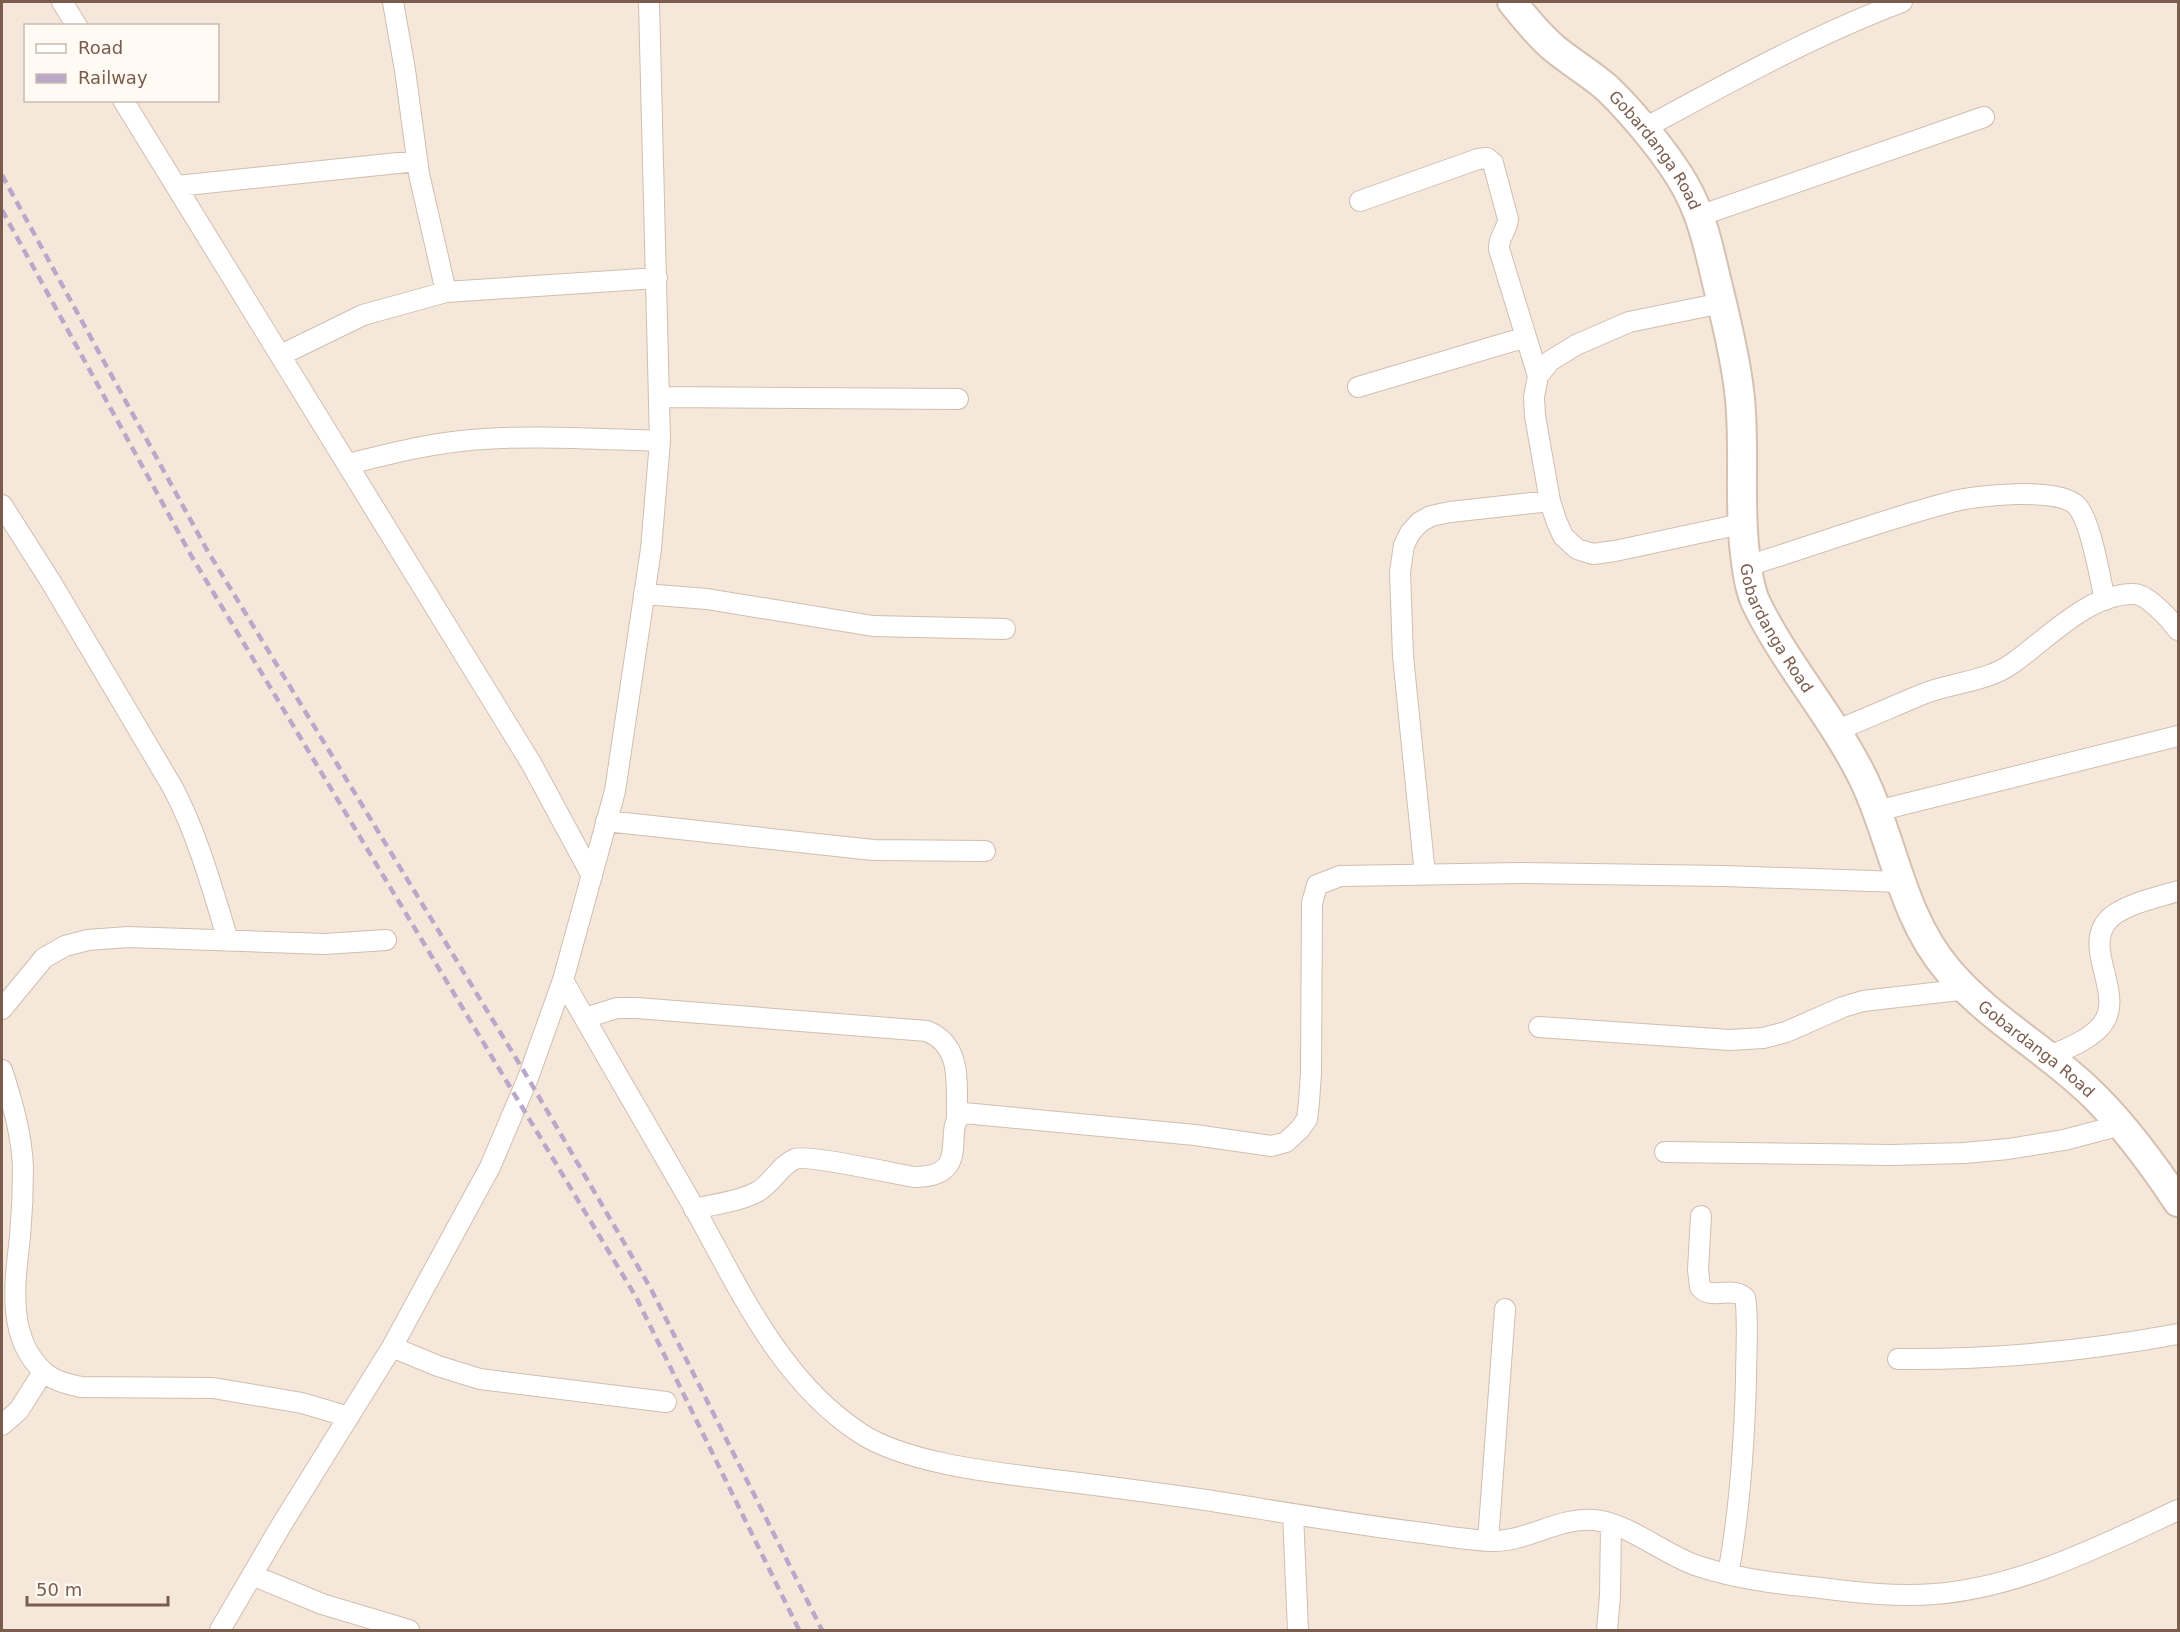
<svg xmlns="http://www.w3.org/2000/svg" width="2180" height="1632" viewBox="0 0 2180 1632" font-family="'DejaVu Sans',sans-serif">
	<style>
		.residential { fill: #f5e8da; fill-rule: evenodd }
		.lines { fill: none; stroke-linecap: round; stroke-linejoin: round }
		.street-casing { stroke: #d1beb0; stroke-width: 22 }
		.secondary-casing { stroke: #d6c0b0; stroke-width: 32 }
		.street { stroke: #fff; stroke-width: 20 }
		.secondary { stroke: #fff; stroke-width: 28 }
		.rail { stroke: #b9a8c9; stroke-width: 4.5; stroke-dasharray: 9 6; stroke-linecap: butt }
		.labels { text-anchor: middle; stroke-width: 5; stroke-linejoin: round; paint-order: stroke }
		.street-label { font-size: 16px; fill: #7a5c4d; stroke: #fffaf3 }
	</style>
	<rect width="100%" height="100%" fill="#fdf6ec"/>
	<path class="residential" d="M2 2H2178V1630H2ZM26 26H218V100H26Z"/>
	<g class="lines">
		<g class="street-casing">
			<path id="street" d="M62 2 77 26
				M393 2 405 70 419 174 446 292
				M123 100 531 763 592 876
				M1643 129C1728 83 1812 36 1902 2
				M177 186 417 161
				M1360 201 1478 159 1487 158 1493 163 1508 219C1507 231 1498 237 1499 249L1538 376
				M1699 216 1984 117
				M1722 303 1629 322 1576 345 1550 361 1538 376 1534 397 1535 416 1550 501 1556 520 1563 536 1577 549 1593 554 1615 551 1741 524
				M281 355 363 315 446 292 657 278
				M1358 387 1526 337
				M660 397 958 399
				M348 464C385 455 423 445 461 441 527 434 594 439 660 441
				M2 505 51 582 173 788C198 836 212 888 228 940
				M1747 566C1815 545 1882 520 1951 502 1976 495 2057 487 2076 505 2091 519 2100 579 2105 600
				M644 594 707 599 873 626 1005 629
				M1835 731C1865 719 1894 706 1923 694 1953 682 1987 682 2013 663 2047 639 2089 593 2134 594 2147 594 2170 619 2178 630
				M1877 811 2178 736
				M606 821 873 850 985 851
				M1425 875 1403 656 1400 572 1404 545 1410 533 1420 522 1431 516 1450 512 1550 501
				M563 980C605 1055 649 1129 692 1204 738 1286 779 1380 860 1433 907 1464 999 1473 1054 1480 1105 1486 1156 1493 1206 1500 1276 1511 1345 1523 1415 1532 1440 1535 1466 1540 1491 1541 1527 1542 1558 1517 1594 1520 1629 1523 1664 1555 1698 1566 1737 1579 1780 1584 1821 1588 1859 1593 1897 1597 1935 1594 2021 1587 2101 1546 2178 1510
				M2 1009 44 958 65 946 88 940 128 937 325 944 386 940
				M585 1018 617 1008H637L927 1031C963 1046 956 1084 957 1117
				M1539 1027 1730 1040 1763 1038 1786 1032 1843 1007 1863 1001 1968 989
				M2048 1057C2065 1049 2086 1042 2100 1027 2129 996 2079 948 2110 918 2125 904 2159 897 2178 891
				M2 1070C12 1101 22 1135 23 1168 23 1191 22 1214 20 1237 15 1281 6 1337 43 1371 53 1381 68 1384 81 1387L213 1388 302 1403 349 1417
				M1665 1152 1892 1155 1964 1153 2008 1149 2064 1140 2121 1125
				M694 1209C714 1204 738 1202 757 1192 772 1184 780 1165 795 1159 807 1154 895 1174 914 1177 976 1177 939 1126 964 1113L1195 1135 1272 1146 1286 1142 1300 1129 1307 1119 1309 1102 1311 1073 1312 903 1317 885 1340 876 1521 873 1724 876 1900 882
				M1701 1216 1698 1270 1700 1287C1711 1301 1734 1285 1745 1298L1746 1304C1748 1330 1746 1356 1746 1382 1744 1447 1740 1511 1728 1574
				M392 1347 438 1366 480 1379 666 1402
				M1898 1359C1993 1360 2086 1351 2178 1334
				M2 1425 19 1410 43 1372
				M1293 1514 1298 1630
				M1488 1541 1505 1309
				M252 1575 322 1604 409 1630
				M220 1630 282 1524 392 1347 490 1167 528 1078 563 980 615 791 651 549 660 441 649 2
				M1607 1630 1610 1596 1611 1524"/>
		</g>
		<g class="secondary-casing">
			<g id="secondary">
				<path id="s1" d="M1512 2C1525 18 1539 36 1555 49 1572 63 1591 74 1607 88 1634 114 1674 162 1690 195 1705 225 1711 259 1719 291 1727 324 1735 356 1739 390 1746 444 1738 499 1745 554 1747 570 1749 588 1756 603 1786 665 1834 718 1864 780 1894 843 1901 914 1947 969 1987 1017 2044 1048 2089 1091 2123 1123 2152 1163 2178 1202"/>
			</g>
		</g>
		<use href="#street" class="street"/>
		<use href="#secondary" class="secondary"/>
		<path class="rail" d="M2 175 207 550 528 1078 651 1289 822 1630
			M2 210 192 557 636 1297 799 1630"/>
	</g>
	<g class="labels">
		<g class="street-label">
			<text dy="6" stroke="none"><textPath href="#s1" startOffset="208">Gobardanga Road</textPath></text>
			<text dy="6" stroke="none"><textPath href="#s1" startOffset="712">Gobardanga Road</textPath></text>
			<text dy="6" stroke="none"><textPath href="#s1" startOffset="1216">Gobardanga Road</textPath></text>
		</g>
	</g>
	<rect width="2180" height="1632" fill="none" stroke="#7a5c4d" stroke-width="6"/>
	<rect x="24" y="24" width="195" height="78" fill="#fffaf3" stroke="#cabbb1" stroke-width="1.5"/>
	<rect x="36" y="44" width="30" height="9" fill="#ffffff" stroke="#cabbb1" stroke-width="1.5"/>
	<text x="78" y="54" font-size="18" fill="#7a5c4d">Road</text>
	<rect x="36" y="74" width="30" height="9" fill="#b9a8c9" stroke="#cabbb1" stroke-width="1.5"/>
	<text x="78" y="84" font-size="18" fill="#7a5c4d">Railway</text>
	<path d="M27 1596v9h141v-9" fill="none" stroke="#7a5c4d" stroke-width="3"/>
	<text x="36" y="1596" font-size="18" fill="#7a5c4d" stroke="#fffaf3" stroke-width="4.5" paint-order="stroke">50 m</text>
</svg>
